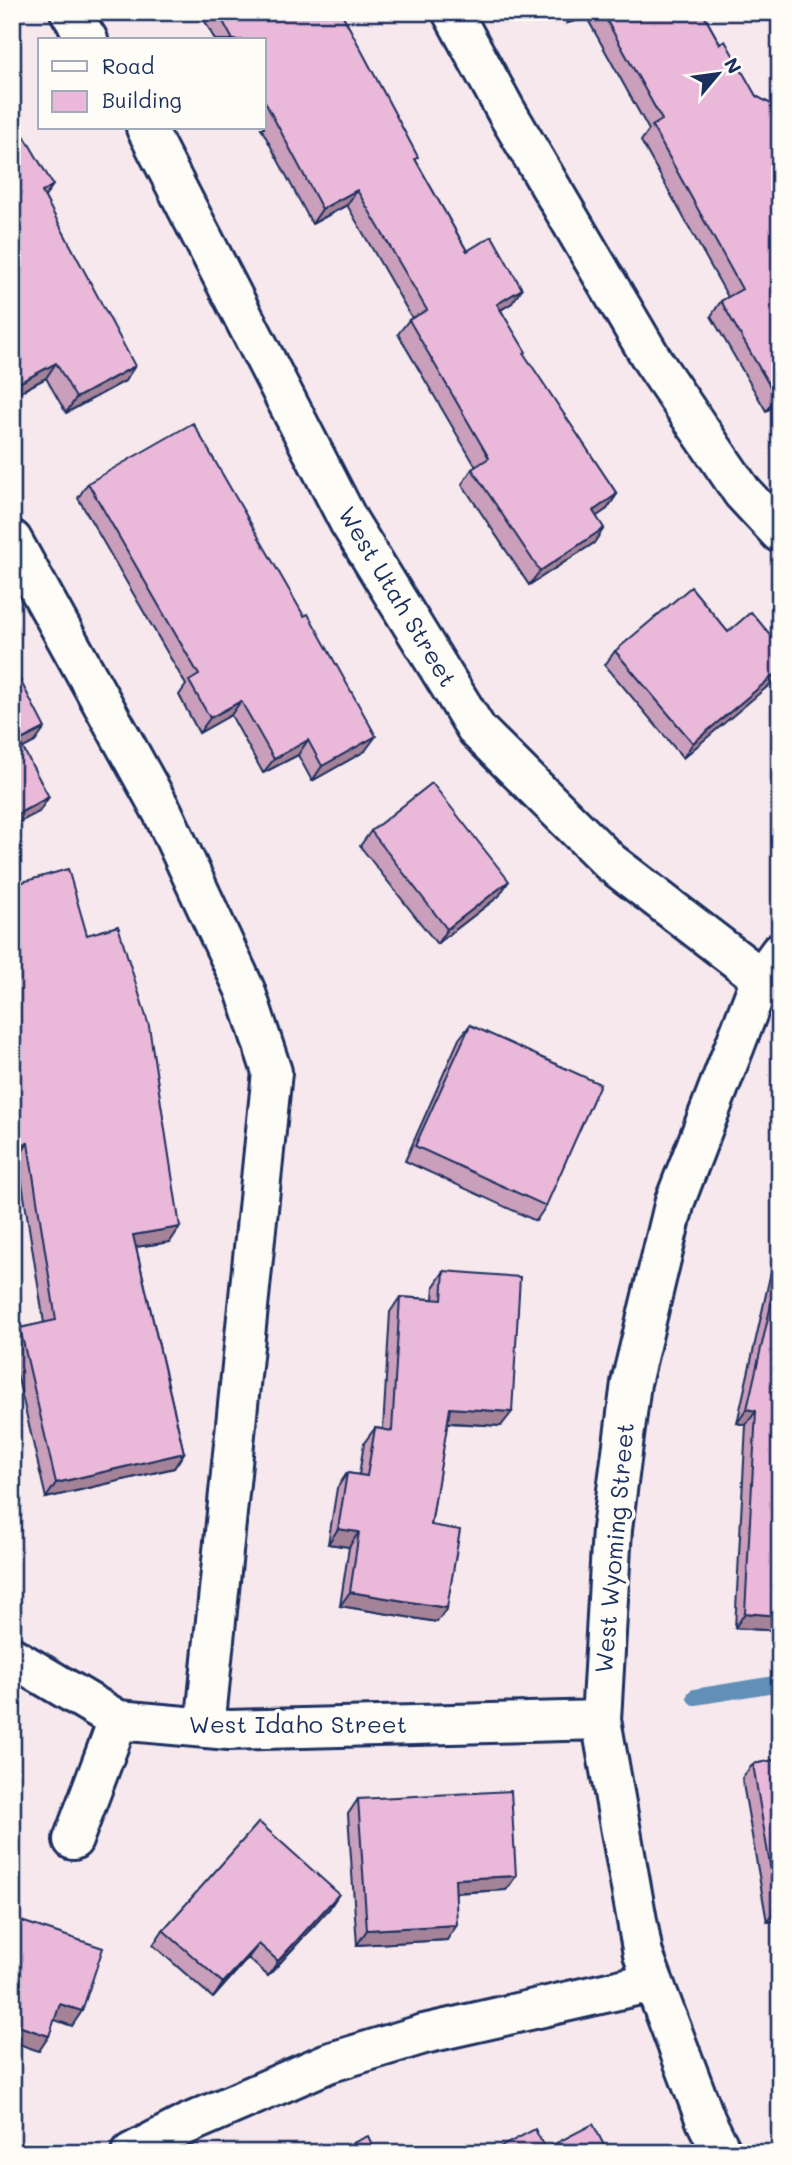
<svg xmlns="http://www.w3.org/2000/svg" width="792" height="2165" viewBox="0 0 792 2165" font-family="Mali,sans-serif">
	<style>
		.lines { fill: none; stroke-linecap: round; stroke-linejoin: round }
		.stream { stroke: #6190b7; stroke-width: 16 }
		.minor-casing { stroke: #1b2f5e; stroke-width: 44 }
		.minor { stroke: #fdfcf7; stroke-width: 38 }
		.wall { fill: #c99fbb; stroke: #1b2f5e; stroke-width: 2 }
		.shaded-wall { fill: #a48298; stroke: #1b2f5e; stroke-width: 2 }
		.building { fill: #eab9d9; stroke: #1b2f5e; stroke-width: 2 }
		.labels { text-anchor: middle; stroke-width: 7; stroke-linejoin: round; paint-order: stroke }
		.street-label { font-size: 24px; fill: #1b2f5e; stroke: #fdfcf7 }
	</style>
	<rect width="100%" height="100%" fill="#f7e8ee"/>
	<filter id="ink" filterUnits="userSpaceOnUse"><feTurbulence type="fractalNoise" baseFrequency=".0143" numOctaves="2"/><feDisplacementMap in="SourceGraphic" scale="14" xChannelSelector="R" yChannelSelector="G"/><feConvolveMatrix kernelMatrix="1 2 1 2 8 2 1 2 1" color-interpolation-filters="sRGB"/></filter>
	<g filter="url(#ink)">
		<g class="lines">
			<path class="stream" d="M695 1697 780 1683"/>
			<g class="minor-casing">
				<path id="minor" d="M70 12 88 40
					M452 12 506 111 653 361 742 492 780 533
					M146 128 349 522 477 730 610 862 761 978
					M12 540 163 813 245 990 272 1072 205 1728
					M12 1657 118 1720 229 1730 601 1720
					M73 1840 118 1720
					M131 2153 185 2125 328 2063 424 2034 653 1982
					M722 2153 706 2121 643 1954 601 1720 612 1529 631 1383 675 1201 761 978 780 952"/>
			</g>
			<use href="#minor" class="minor"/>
		</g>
		<path class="wall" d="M200 12H341L416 161 467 251 512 303 501 310 524 355 617 494 607 509 596 516 594 543 529 585 462 484 472 469 476 467 398 334 409 320 412 318 347 205 312 224 261 128H264V40H215Z
			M561 12H702L720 44 756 96 780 114V406L778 404 766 411 711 316 721 301 728 297 641 141 649 130 587 18 567 23Z
			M12 138 45 198 125 381 66 413 46 378 12 396Z
			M88 483 365 751 312 781 298 755 263 773 231 715 199 733 179 695 186 685 78 498Z
			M728 632 780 646 683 758 605 665 615 651Z
			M371 831 499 896 437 944 360 846Z
			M12 885 170 1242 136 1247 184 1453 174 1468 46 1498 12 1353V1340L20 1328 44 1323 18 1158 12 1159Z
			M470 1025 546 1206 536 1221 405 1161 459 1039Z
			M780 1248V1631L735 1628 746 1425 737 1423 775 1254Z
			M444 1271 501 1426 447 1423 431 1525 437 1622 340 1606 349 1547 328 1544 337 1488 347 1473 359 1475 364 1443 375 1428 383 1429 390 1312 400 1297 433 1299 434 1286Z
			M780 1759V1920L767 1922 742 1778 753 1764Z
			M358 1799 516 1876 506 1890 456 1893 447 1940 357 1945 348 1814Z
			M329 1909 268 1976 248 1958 213 1998 153 1945 163 1930Z"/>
		<path class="shaded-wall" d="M575 12H592L587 18 567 23Z
			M53 185 43 200 42 192Z
			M357 190 347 205 312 224 322 209Z
			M522 289 512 303 487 318 497 304Z
			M56 363 46 378 12 396V391L17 384Z
			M135 366 125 381 66 413 76 398Z
			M780 395V402L778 404 766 411 776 397Z
			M617 494 607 509 583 526 593 511Z
			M604 528 594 543 529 585 540 571Z
			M780 670V676L683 758 693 743Z
			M241 701 231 715 199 733 210 718Z
			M45 728 35 742 12 754 19 741Z
			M376 736 365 751 312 781 322 766Z
			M308 740 298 755 263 773 274 759Z
			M49 797 39 812 12 826V817Z
			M509 881 499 896 437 944 447 929Z
			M28 1143 18 1158 12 1159V1146Z
			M180 1227 170 1242 122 1249 133 1235Z
			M450 1408 512 1412 501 1426 439 1422Z
			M747 1409 756 1411 746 1425 737 1423Z
			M184 1453 174 1468 46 1498 56 1483Z
			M338 1529 359 1532 349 1547 328 1544Z
			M350 1592 447 1608 437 1622 340 1606Z
			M745 1613 780 1616V1631L735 1628Z
			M516 1876 506 1890 445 1893 455 1879Z
			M339 1894 329 1909 268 1976 278 1961Z
			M777 1907H780V1920L767 1922Z
			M457 1925 447 1940 357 1945 367 1930Z
			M259 1944 248 1958 213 1998 223 1983Z
			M60 2004 82 2011 72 2026 49 2018Z
			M12 2024 49 2036 39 2051 12 2042Z"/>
		<path class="building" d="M218 12H341L418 157 415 159 467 251 492 236 522 289 497 304 526 352 524 354 617 494 593 511 604 528 540 571 472 469 489 458 409 320 427 310 357 190 322 209 264 100V40H233Z
			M602 12H702L720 44 725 41 756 96 775 106 780 114V395L776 397 721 301 742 289 652 126 662 120Z
			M22 132 53 185 42 192 135 366 76 398 56 363 17 384 12 375V301L17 298 12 289V138Z
			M193 423 304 616 308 614 376 736 322 766 308 740 274 759 241 701 210 718 189 681 199 675 88 483Z
			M691 587 728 632 751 612 780 646V670L693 743 615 651Z
			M17 674 45 728 19 741 49 797 12 817V677Z
			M432 783 509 881 447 929 371 831Z
			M68 869 87 935 118 926 149 1026 180 1227 133 1235 184 1453 56 1483 20 1328 56 1320 28 1143 12 1146V885Z
			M470 1025 600 1084 546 1206 415 1146Z
			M780 1266V1616L745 1613 756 1411 747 1409Z
			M444 1271 520 1277 512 1412 450 1408 431 1525 460 1530 447 1608 350 1592 359 1532 338 1529 347 1473 367 1476 375 1428 392 1431 400 1297 442 1300Z
			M780 1759V1907H777L753 1764Z
			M511 1791 516 1876 455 1879 457 1925 367 1930 358 1799Z
			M259 1822 339 1894 278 1961 259 1944 223 1983 163 1930Z
			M12 1918 103 1948 82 2011 60 2004 49 2036 12 2024Z
			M593 2124 608 2153H496L495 2150 535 2129 545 2149Z
			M368 2136 376 2153H331Z"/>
	</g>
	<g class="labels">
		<g class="street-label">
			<text transform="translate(397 597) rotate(59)" y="8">West Utah Street</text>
			<text transform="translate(615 1548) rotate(-85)" y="8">West Wyoming Street</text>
			<text x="298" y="1733">West Idaho Street</text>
		</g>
	</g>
	<rect width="792" height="2165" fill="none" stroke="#fdfcf7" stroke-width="42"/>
	<rect x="21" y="21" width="750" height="2123" fill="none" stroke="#1b2f5e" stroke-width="2.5" filter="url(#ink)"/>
	<rect x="38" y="38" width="228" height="91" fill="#fdfcf7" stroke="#a3aaba" stroke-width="2"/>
	<rect x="52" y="61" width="35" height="10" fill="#fdfcf7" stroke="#a3aaba" stroke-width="2"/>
	<text x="102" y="74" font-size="21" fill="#1b2f5e">Road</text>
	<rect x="52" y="91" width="35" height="21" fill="#eab9d9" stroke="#a3aaba" stroke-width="2"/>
	<text x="102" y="108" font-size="21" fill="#1b2f5e">Building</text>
	<g transform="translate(718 74) rotate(61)" stroke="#fdfcf7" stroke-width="5" paint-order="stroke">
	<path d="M0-5L12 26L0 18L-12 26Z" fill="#1b2f5e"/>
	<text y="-10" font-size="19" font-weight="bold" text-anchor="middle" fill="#1b2f5e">N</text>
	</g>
</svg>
